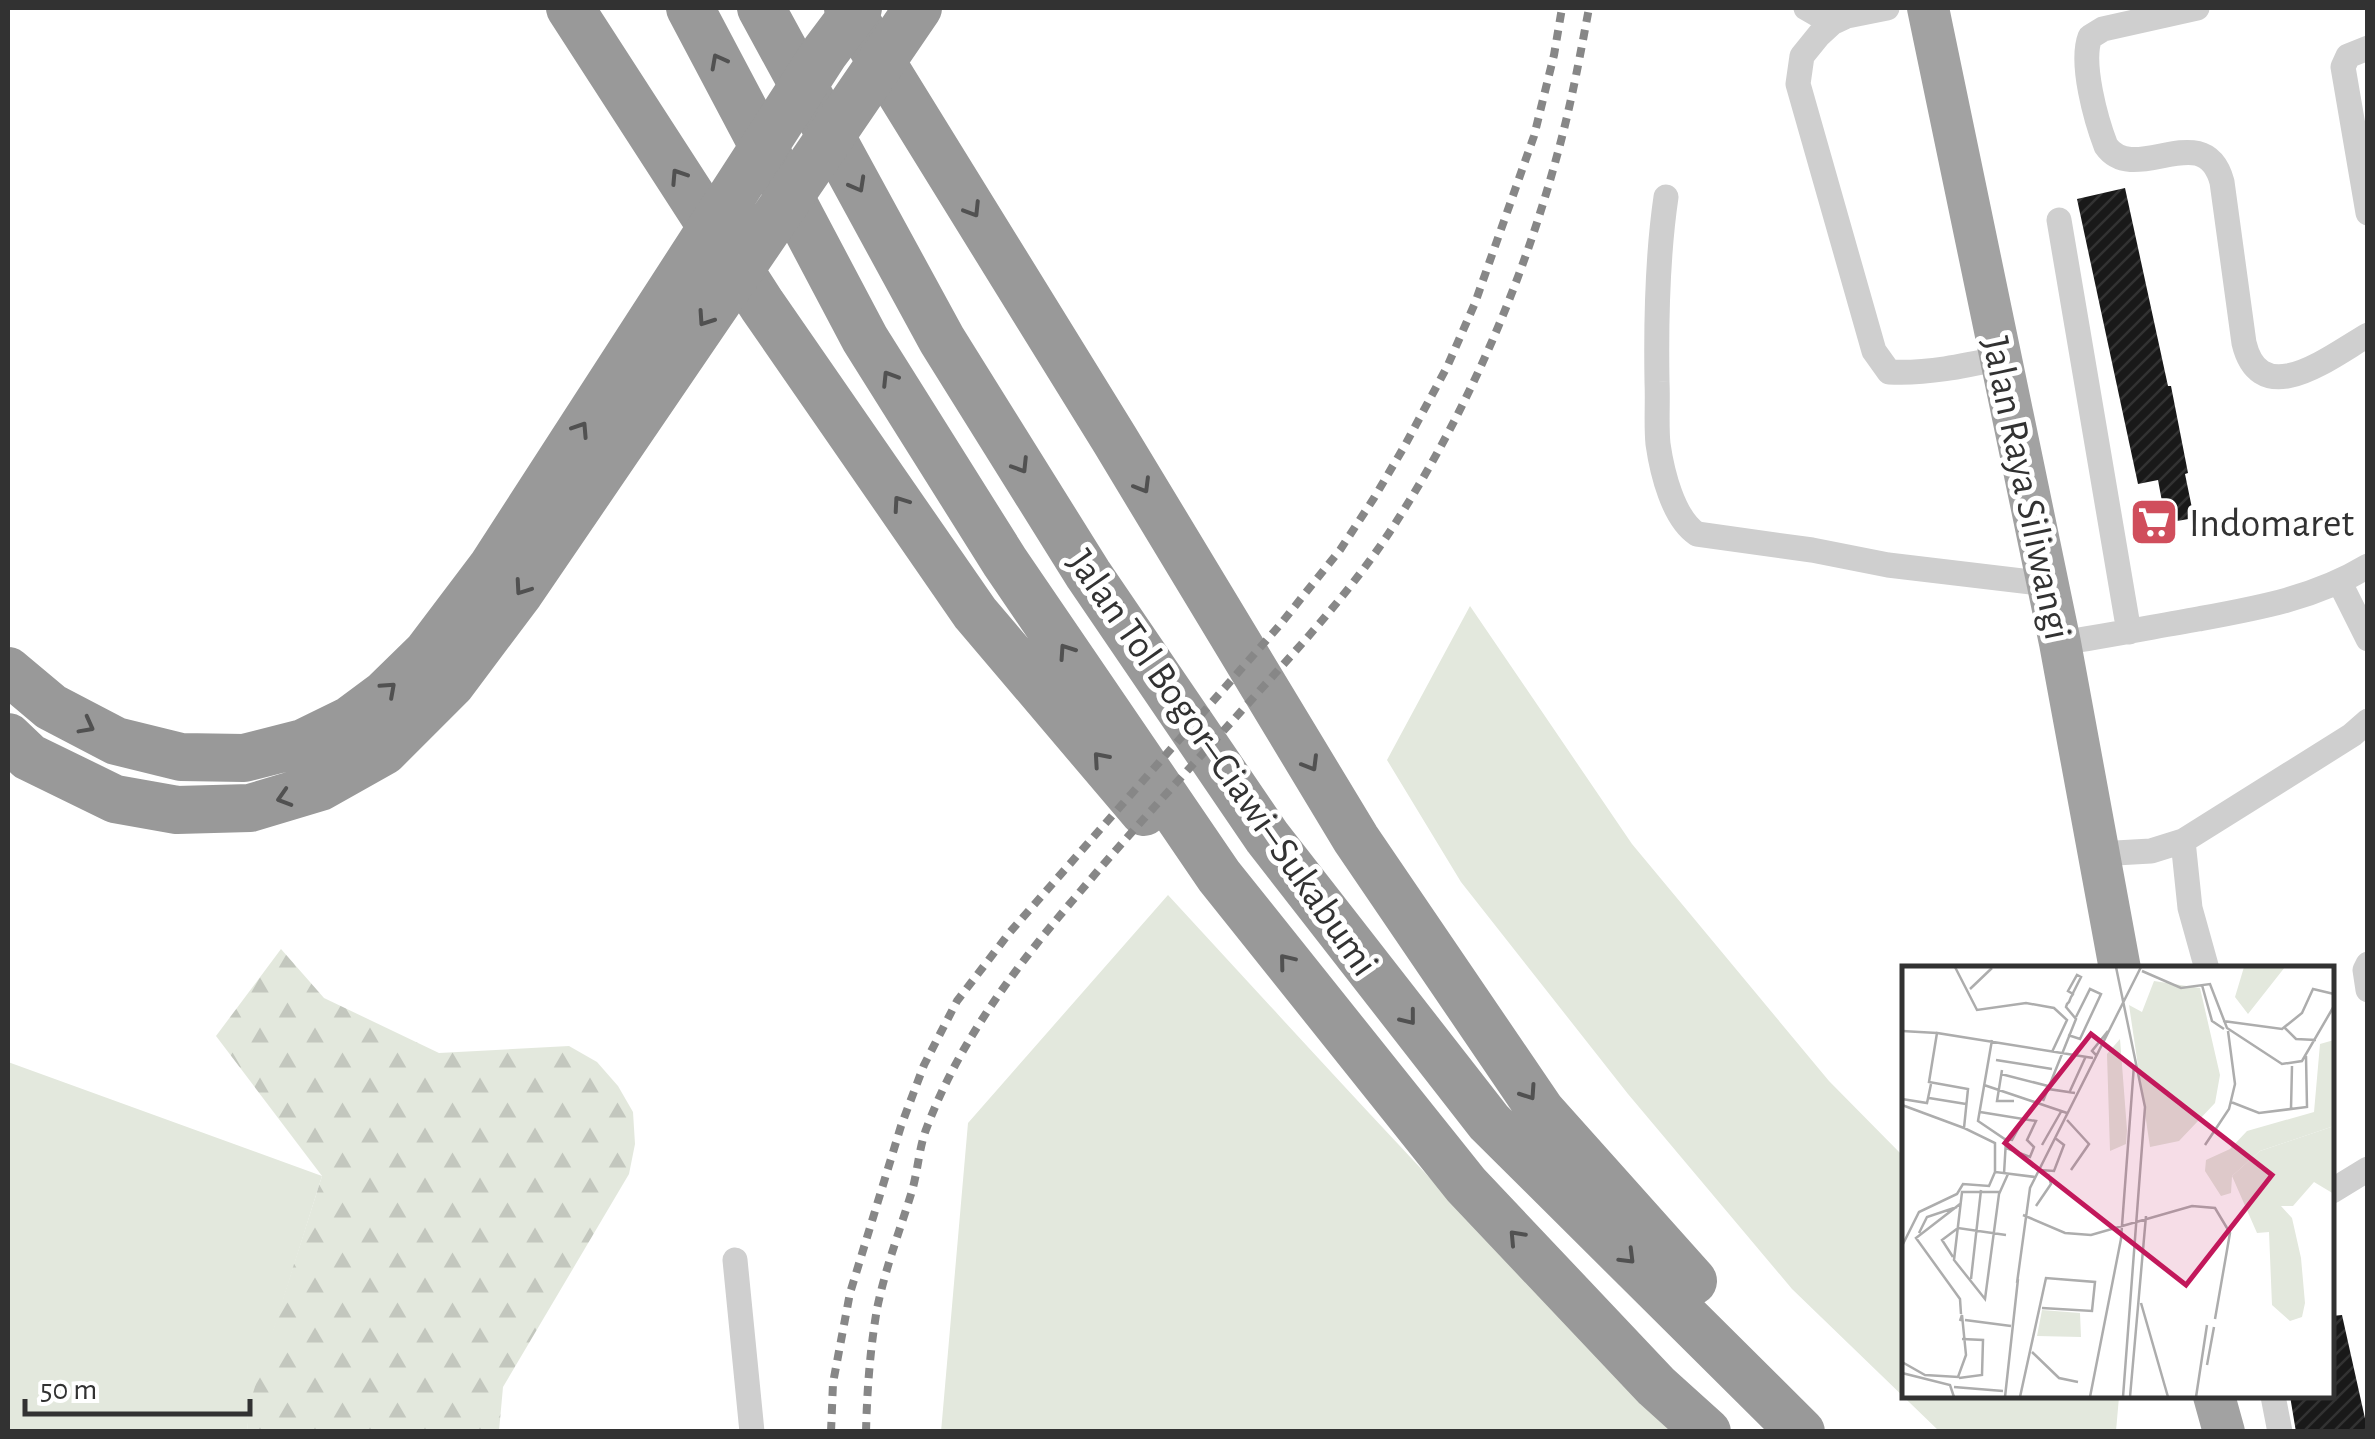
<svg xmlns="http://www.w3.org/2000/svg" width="2375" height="1439" viewBox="0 0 2375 1439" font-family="'Alegreya Sans',sans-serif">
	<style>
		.grass { fill: #e3e8dd }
		.forest { fill: url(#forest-firs) }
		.building { fill: url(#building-hatch) }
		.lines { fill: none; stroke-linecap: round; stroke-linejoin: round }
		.minor { stroke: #cfcfcf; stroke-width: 25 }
		.trunk { stroke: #a2a2a2; stroke-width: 42 }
		.motorway { stroke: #999; stroke-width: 48 }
		.rail { stroke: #878787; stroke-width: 8; stroke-dasharray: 10 8; stroke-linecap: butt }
		.motorway-bridge { stroke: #999; stroke-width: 48 }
		.oneway { stroke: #515151 }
		.labels { text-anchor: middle; stroke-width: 10; stroke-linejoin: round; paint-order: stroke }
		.street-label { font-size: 40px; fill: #323232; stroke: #fff }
		.poi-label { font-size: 40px; fill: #323232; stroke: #fff; text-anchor: start }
		.inset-road { fill: none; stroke: #adadad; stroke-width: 2.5 }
		.view { fill: #c2185b; fill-opacity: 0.15; stroke: #c2185b; stroke-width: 5 }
		.inset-edge { fill: none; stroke: #323232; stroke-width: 5 }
	</style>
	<defs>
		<pattern id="forest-firs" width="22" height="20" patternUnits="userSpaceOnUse" patternTransform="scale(2.5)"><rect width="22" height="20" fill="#e3e8dd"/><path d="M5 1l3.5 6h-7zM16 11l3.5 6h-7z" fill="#c3c7be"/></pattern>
		<pattern id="building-hatch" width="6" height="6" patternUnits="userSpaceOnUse" patternTransform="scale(2.5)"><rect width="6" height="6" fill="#191919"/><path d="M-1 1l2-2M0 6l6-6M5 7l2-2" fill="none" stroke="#323232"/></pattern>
	</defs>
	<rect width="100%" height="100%" fill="#fff"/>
	<path class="grass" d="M1470 606 1632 844 1829 1081 1905 1158V1396L2119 1397 2116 1431H1939L1792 1289 1628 1094 1461 882 1387 760Z
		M1168 895C1336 1077 1502 1262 1682 1432H941L968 1123Z
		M8 1062 322 1176 247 1415 248 1431H8Z"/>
	<path class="forest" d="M281 949 324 998 439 1053 569 1046 597 1062 618 1086 633 1112 635 1144 629 1174 503 1387 499 1431H248L246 1415 322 1176 216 1036Z"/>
	<path class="building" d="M2125 188 2168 386H2171L2188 473 2185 474 2194 518 2166 523 2158 480 2138 484 2077 199Z
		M2342 1315 2368 1432H2296L2290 1396H2332V1316Z"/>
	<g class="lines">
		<path class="minor" d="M1806 8 1832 23
			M1887 8 1847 16 1832 23 1819 35 1802 56 1798 84 1874 351 1889 372C1927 374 1964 366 2001 358
			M2197 8 2103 29 2090 37C2080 63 2096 120 2106 146 2135 187 2204 116 2222 182L2244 343C2261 413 2331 356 2368 335
			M2368 48 2348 56 2343 67 2368 213
			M1666 197C1657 258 1656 321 1657 382 1658 403 1656 424 1658 444 1662 472 1673 518 1697 534L1812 550 1888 565 2048 584
			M2059 220 2129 632
			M2340 583 2368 639
			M2060 643C2106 636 2152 627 2198 619 2258 608 2315 598 2368 566
			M2183 841 2190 908 2207 969
			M2098 854 2151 851 2183 841 2352 735 2368 721
			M2368 964 2365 970 2368 990
			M2332 1191 2368 1169
			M735 1260 752 1432
			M2273 1396 2280 1432"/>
		<path class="trunk" d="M1928 8 2060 643 2120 969
			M2214 1396 2224 1432"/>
		<path class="motorway" d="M570 8 762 305 975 613 1144 812
			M690 8 865 339 1005 562 1219 876 1466 1185 1656 1386 1707 1432
			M761 8 942 340 1088 574 1267 837 1489 1122 1801 1432
			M848 8 1115 440 1356 839 1541 1111 1693 1281"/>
		<path class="rail" d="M831 1432 833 1383 850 1293 901 1126 924 1065 957 1001 1010 932 1279 626 1340 550 1374 498 1404 447 1447 367 1475 303 1534 136 1554 55 1562 8
			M866 1432C867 1391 870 1349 877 1309 885 1269 900 1230 912 1191 918 1170 919 1147 927 1127 959 1042 1014 969 1073 900 1131 831 1193 765 1253 698 1300 646 1350 592 1389 533 1465 417 1522 286 1558 152 1571 105 1580 56 1589 8"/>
		<path class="motorway-bridge" d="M8 671 51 707 116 741 181 757 244 758 303 743 350 720 385 694 427 653 492 567 825 52 858 8
			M8 737 29 757 115 799 177 810 250 808 320 787 384 751 451 684 520 592 918 8"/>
	</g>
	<defs><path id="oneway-chevron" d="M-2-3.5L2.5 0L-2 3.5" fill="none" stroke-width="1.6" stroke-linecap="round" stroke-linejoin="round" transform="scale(2.5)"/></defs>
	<g class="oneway">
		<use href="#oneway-chevron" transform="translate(718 61) rotate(-118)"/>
		<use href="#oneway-chevron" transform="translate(678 176) rotate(-123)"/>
		<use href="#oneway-chevron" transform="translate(858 185) rotate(61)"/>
		<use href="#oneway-chevron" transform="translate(973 210) rotate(58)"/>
		<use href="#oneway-chevron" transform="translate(705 319) rotate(124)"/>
		<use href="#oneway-chevron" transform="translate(889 378) rotate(-122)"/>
		<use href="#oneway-chevron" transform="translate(581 429) rotate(-57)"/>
		<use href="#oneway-chevron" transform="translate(1021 466) rotate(58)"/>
		<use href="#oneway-chevron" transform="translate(1143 486) rotate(59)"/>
		<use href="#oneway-chevron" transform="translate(900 503) rotate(-125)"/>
		<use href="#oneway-chevron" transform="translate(522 588) rotate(125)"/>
		<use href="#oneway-chevron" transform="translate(1066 651) rotate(-124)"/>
		<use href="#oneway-chevron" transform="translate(389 689) rotate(-42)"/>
		<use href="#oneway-chevron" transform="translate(87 726) rotate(28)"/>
		<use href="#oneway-chevron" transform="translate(1100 759) rotate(-131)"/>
		<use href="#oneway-chevron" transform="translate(1311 764) rotate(59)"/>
		<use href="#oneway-chevron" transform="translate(284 798) rotate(163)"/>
		<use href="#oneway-chevron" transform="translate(1286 961) rotate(-129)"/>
		<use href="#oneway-chevron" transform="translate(1409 1018) rotate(52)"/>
		<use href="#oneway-chevron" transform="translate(1529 1093) rotate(56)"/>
		<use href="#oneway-chevron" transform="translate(1516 1237) rotate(-133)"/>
		<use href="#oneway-chevron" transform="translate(1628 1257) rotate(45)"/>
	</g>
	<defs>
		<g id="supermarket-square" transform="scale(2.5)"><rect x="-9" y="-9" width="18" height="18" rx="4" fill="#d04e5c" stroke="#fff"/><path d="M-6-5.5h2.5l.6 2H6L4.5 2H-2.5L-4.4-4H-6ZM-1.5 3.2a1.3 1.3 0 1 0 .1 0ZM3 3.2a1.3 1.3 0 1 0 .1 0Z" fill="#fff"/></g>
	</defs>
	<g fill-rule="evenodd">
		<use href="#supermarket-square" x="2154" y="522"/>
	</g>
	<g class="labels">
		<g class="street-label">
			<text transform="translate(2028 488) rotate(78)" y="14">Jalan Raya Siliwangi</text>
			<text transform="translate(1224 762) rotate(55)" y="14">Jalan Tol Bogor–Ciawi–Sukabumi</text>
		</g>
		<g class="poi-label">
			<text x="2189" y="536">Indomaret</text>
		</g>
	</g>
	<g transform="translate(1902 966)">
		<rect width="432" height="432" fill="#fff"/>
		<path d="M252 15 298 22 318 109 313 137 277 175 248 181 227 39 240 46ZM218 73 225 164 224 178 208 185 205 88ZM432 160V228L412 216 391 240H379L390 252 399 292 403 337 400 351 388 355 370 339 367 266 355 267 330 210 358 185ZM140 344 178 347 179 371 135 370Z" fill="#e3e8dd"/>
		<path d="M342 1H383L346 48 333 31ZM432 74V160L358 185 330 210 329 227 319 230 303 205 304 194 328 183 345 165 412 146 418 78Z" fill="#e3e8dd"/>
		<path class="inset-road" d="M53 1 75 44 124 37 152 42 165 54 150 86M214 1 243 141 221 431M240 5 279 22 308 18 325 62 380 98 400 95 432 40M300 19 310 55 322 63M68 23 90 2M321 55 380 63 400 47 411 23 432 28M383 62 394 73 414 74M0 65 35 67M166 69 178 73 199 28 188 23 174 51M90 74 76 155 104 174 102 208M195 90 190 85 206 65M94 94 150 103M100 104 95 135H112M99 108 146 120M82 119 165 147M146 123 174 53 164 41 165 38 167 36 169 31 171 28V27L179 11 175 9 166 25 171 28M168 125 184 90M27 132 64 138M0 133 25 137 29 118M141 135 146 123 173 127M329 136 357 147 405 141 404 90M0 139 62 162M389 143 390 100M78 146 134 155 125 174 132 181 128 191 104 182M165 154 187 178 169 204M103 173 110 174 122 152M140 179 160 144M303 179 327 143 333 118 326 65M138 204 152 205 162 179 153 172M133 211 93 206V177L62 162 66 123 27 116 35 67 191 92M98 226H60L52 294 83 333 97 228 106 208M58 238 14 272 58 333 59 348M134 240 149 218 146 208M121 249 163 267 189 269 290 240 313 242 328 267 313 353M17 267 25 251 55 241M0 280 17 246 55 228 61 218 87 220 93 206M51 291 40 274 56 262 104 269M69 313 79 224M115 317 128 222 239 1M239 337 266 431M63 354 109 360M130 386 157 412 176 416M0 396 23 409 56 411 64 389 60 349 58 355M305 399 312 361M0 407 48 419 52 431M57 412 80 409 81 374 60 373M52 421 101 425M103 431 116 313M118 431 144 312 193 316 190 345 140 342M188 431 219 273 232 99M228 431 244 250M294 431 305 359"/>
		<path class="view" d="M189 68 370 209 284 319 103 177Z"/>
		<rect width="432" height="432" class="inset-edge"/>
	</g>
	<rect width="2375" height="1439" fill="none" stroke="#323232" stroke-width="20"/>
	<path d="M25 1399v15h225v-15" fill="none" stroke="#323232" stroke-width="5"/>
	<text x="40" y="1399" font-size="30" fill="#323232" stroke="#ffffff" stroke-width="8" paint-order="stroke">50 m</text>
</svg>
